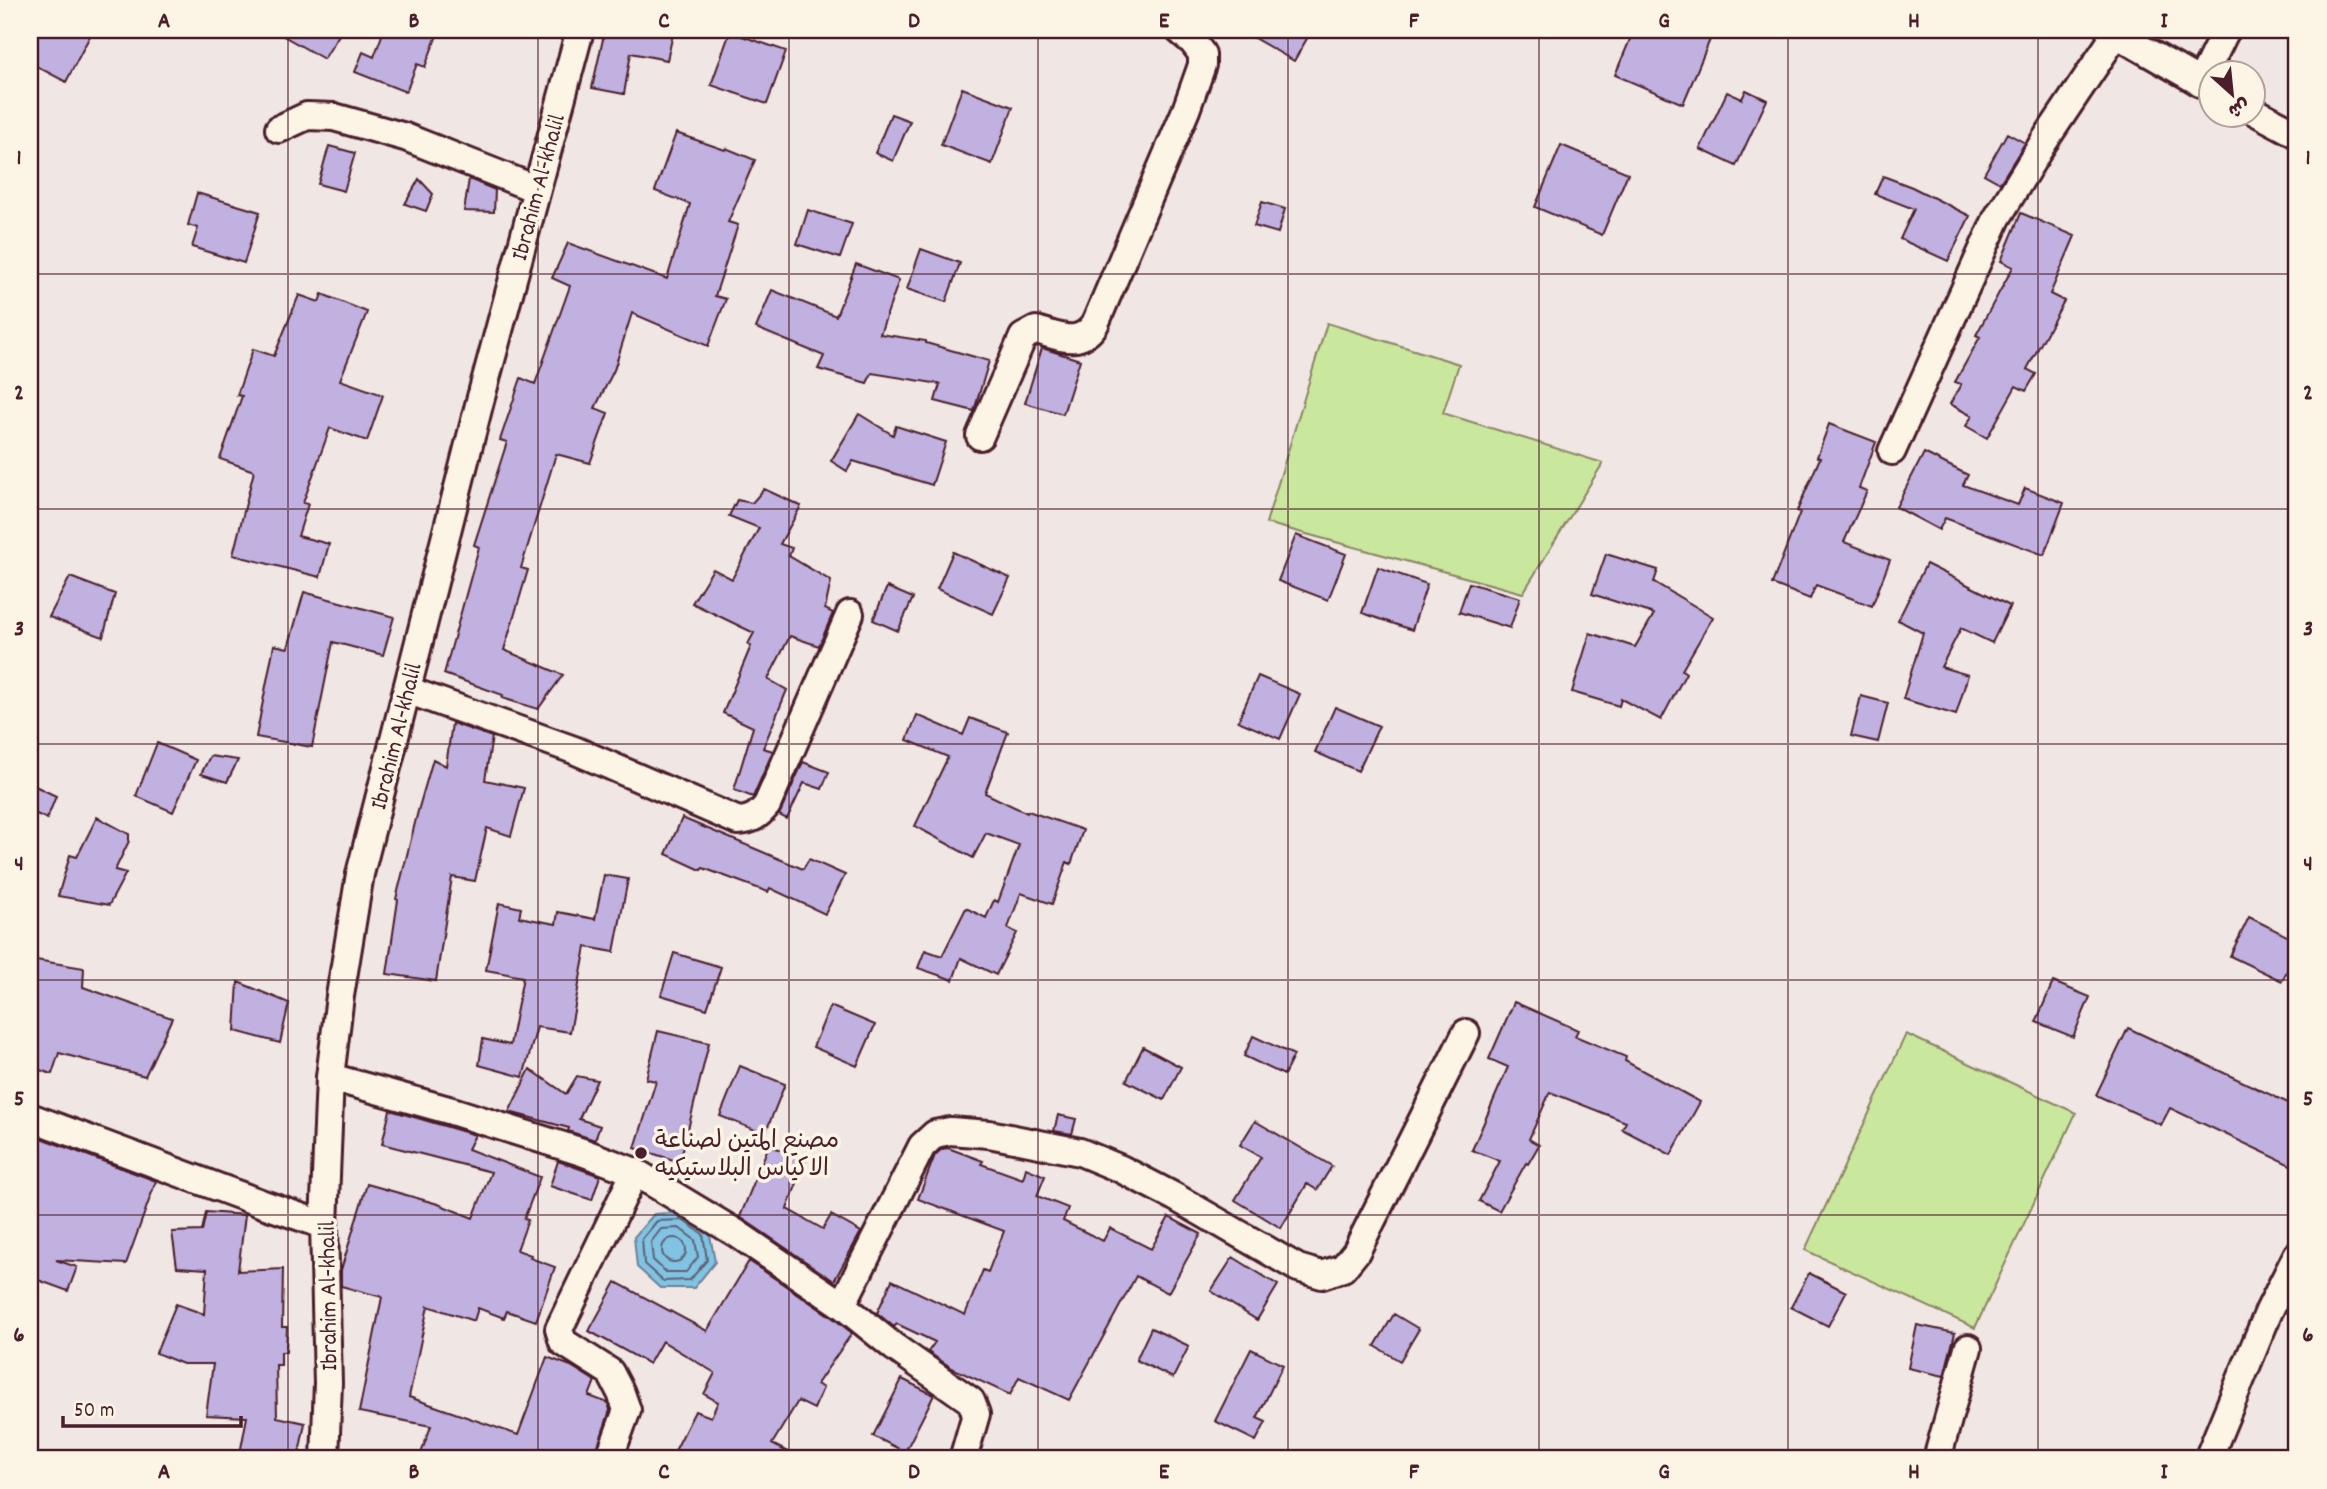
<svg xmlns="http://www.w3.org/2000/svg" width="2327" height="1489" viewBox="0 0 2327 1489" font-family="Dekko,'Playpen Sans Arabic',sans-serif">
	<style>
		.green { fill: #cae79e; stroke: #8a8364; stroke-width: 2 }
		.water { fill: #81c3e2; stroke: #6b8199; stroke-width: 2 }
		.lines { fill: none; stroke-linecap: round; stroke-linejoin: round }
		.shore { stroke: #606174; stroke-width: 2 }
		.building { fill: #c1b1e1; stroke: #4a1f2b; stroke-width: 2 }
		.minor-casing { stroke: #4a1f2b; stroke-width: 32 }
		.minor { stroke: #fcf5e5; stroke-width: 26 }
		.grid { fill: none; stroke: #4a1f2b; stroke-width: 2; stroke-opacity: 0.55 }
		.poi-dot { fill: #4a1f2b; stroke: #fcf5e5; stroke-width: 2.5 }
		.labels { text-anchor: middle; stroke-width: 7; stroke-linejoin: round; paint-order: stroke }
		.street-label { font-size: 24px; fill: #4a1f2b; stroke: #fcf5e5 }
		.poi-label { font-size: 24px; fill: #4a1f2b; stroke: #fcf5e5; text-anchor: start }
		.neatline { fill: none; stroke: #4a1f2b; stroke-width: 2.5 }
		.grid-label { font-size: 23px; text-anchor: middle; font-weight: bold; fill: #4a1f2b }
	</style>
	<rect width="100%" height="100%" fill="#f0e7e4"/>
	<filter id="ink" filterUnits="userSpaceOnUse"><feTurbulence type="fractalNoise" baseFrequency=".0143" numOctaves="2"/><feDisplacementMap in="SourceGraphic" scale="14" xChannelSelector="R" yChannelSelector="G"/><feConvolveMatrix kernelMatrix="1 2 1 2 8 2 1 2 1" color-interpolation-filters="sRGB"/></filter>
	<g filter="url(#ink)">
		<path class="green" d="M1327 323 1459 364 1443 413 1603 463 1523 593 1266 523Z
			M1906 1034 2076 1113 1975 1328 1805 1250Z"/>
		<path class="water" d="M684 1212 709 1230 715 1262 694 1288H660L637 1267 634 1237 654 1214Z"/>
		<g class="lines">
			<path class="shore" d="M682 1220 703 1234 707 1260 690 1280 663 1281 644 1264 642 1239 657 1221Z
				M679 1228 695 1240 698 1257 686 1272H666L653 1260 651 1242 661 1229Z
				M662 1250a12 12 0 1 1 24 0a12 12 0 1 1-24 0Z"/>
		</g>
		<path class="building" d="M30 30H93L66 82 30 63Z
			M273 30H342L324 59Z
			M384 30H424L437 35 425 67 417 64 406 92 355 72 363 52 374 57Z
			M605 30H674L667 60 631 53 624 94 592 88Z
			M1240 30H1312L1294 61Z
			M1634 30H1714L1683 104 1615 75Z
			M730 32 786 51 767 104 711 85Z
			M962 88 1013 107 992 164 941 145Z
			M1746 90 1767 100 1736 166 1700 149 1727 92 1742 99Z
			M891 114 910 121 893 161 875 153Z
			M676 133 725 150 726 148 755 160 728 222 738 225 715 296 726 299 708 346 632 313 614 370 595 408 608 413 590 463 556 454 521 568 528 570 504 650 563 675 538 709 502 698 503 695 444 674 479 547 474 545 507 442 500 440 521 378 535 384 570 286 552 278 568 243 667 279 690 204 655 191Z
			M2007 133 2025 143 2000 183 1984 174Z
			M1561 145 1628 173 1602 235 1535 207Z
			M329 146 355 153 344 191 318 184Z
			M1883 176 1912 187 1970 216 1948 261 1900 239 1914 209 1875 194Z
			M419 179 433 194 426 211 405 204Z
			M469 179 495 190 494 212 464 211Z
			M197 193 260 212 244 263 192 247 198 228 188 225Z
			M1262 202 1285 209 1278 233 1254 226Z
			M808 210 852 224 840 258 797 244Z
			M2021 213 2075 236 2050 294 2064 301 2027 369 2036 374 2026 391 2016 386 1987 438 1966 426 1972 416 1950 404 1961 384 1955 382 1980 337 1976 335 2013 267 2001 261Z
			M921 249 960 263 946 302 907 289Z
			M856 264 899 280 880 334 926 341V343L989 361 974 411 935 401 940 384 872 373 867 383 818 369 824 356 756 328 772 290 836 316Z
			M322 294 367 312 340 380 383 395 367 441 330 428 303 503 308 504 298 536 329 544 320 577 233 555 254 471 220 459 242 396 237 395 253 349 274 356 299 295 319 302Z
			M1042 348 1080 360 1063 414 1025 403Z
			M859 414 893 435 896 426 946 442 932 485 853 461 847 471 831 461Z
			M1829 424 1876 442 1859 488 1867 491 1844 542 1890 560 1872 606 1816 585 1810 599 1772 584 1800 512 1797 511 1820 458 1817 457Z
			M1924 453 1968 475 1963 485 2018 505 2025 488 2064 503 2044 555 1945 518 1939 530 1896 507Z
			M764 489 801 506 780 544 792 548 789 556 831 581 825 609 833 613 819 646 790 636 768 679 787 690 763 748 773 751 753 797 734 790 753 727 723 713 751 646 748 644 754 633 692 603 713 569 732 579 759 528 729 516 737 500 752 503Z
			M1296 535 1346 554 1328 600 1278 581Z
			M953 552 1010 578 993 614 937 589Z
			M1606 554 1658 570 1654 582 1713 617 1682 670 1686 673 1661 720 1621 699 1619 706 1572 692 1590 633 1635 647 1654 614 1592 594Z
			M1926 564 2010 606 1992 643 1961 628 1941 667 1968 675 1956 715 1903 699 1923 633 1898 620Z
			M1378 567 1427 584 1412 630 1362 613Z
			M70 577 115 594 103 637 49 617Z
			M1469 583 1520 598 1510 628 1459 612Z
			M887 587 913 598 898 631 873 620Z
			M304 592 394 617 383 655 333 642 312 747 256 737 274 645 288 648Z
			M1258 676 1300 694 1280 739 1238 721Z
			M1861 696 1888 703 1878 742 1851 736Z
			M1335 707 1379 726 1358 771 1315 752Z
			M917 715 963 735 970 718 1008 732 985 793 1027 813 1028 811 1083 830 1071 864 1067 862 1052 904 1021 893 1008 928 1017 933 996 975 961 958 953 980 918 968 925 950 942 956 966 908 986 918 994 900 998 902 1019 845 986 833 973 858 915 826 948 757 907 740Z
			M452 723 492 737 485 780 524 788 511 836 487 828 475 881 452 877 436 981 387 974 398 900 396 899 418 811 433 759 446 766Z
			M157 743 196 760 173 812 136 796Z
			M210 756 238 760 227 782 201 774Z
			M803 762 829 772 822 789 804 783 787 819 779 815Z
			M35 786 56 796 47 819 30 811V797Z
			M97 817 129 834V841L115 870 126 873 109 905 58 896 70 855 77 857Z
			M682 818 803 869 809 859 845 875 825 914 770 888 768 892 703 868 701 870 666 854Z
			M604 875 628 879 614 952 586 947 570 1032 537 1027 523 1077 479 1065 483 1039 510 1045 523 977 486 970 499 903 521 908 519 917 556 924 558 912 595 919Z
			M2249 917 2297 941V951L2282 981 2230 956Z
			M674 953 721 967 707 1009 661 995Z
			M30 959 84 968 83 987 172 1018 145 1076 59 1053 52 1074 30 1067Z
			M238 982 289 1003 280 1043 235 1031Z
			M2053 982 2090 997 2073 1037 2036 1022Z
			M1514 1002 1578 1030 1575 1036 1626 1057 1625 1061 1700 1102 1671 1155 1622 1129 1626 1122 1550 1092 1529 1139 1539 1145 1528 1164 1526 1163 1499 1211 1479 1201 1500 1161 1472 1150 1508 1067 1489 1059Z
			M830 1006 875 1025 857 1066 813 1047Z
			M2128 1028 2297 1107V1168L2170 1108 2161 1125 2096 1095Z
			M658 1031 709 1043 680 1162 635 1148 656 1081 646 1079Z
			M1253 1036 1294 1055 1284 1075 1244 1056Z
			M1143 1047 1181 1067 1164 1100 1126 1081Z
			M740 1066 785 1084 765 1134 720 1116Z
			M530 1069 566 1094 577 1076 597 1080 579 1119 600 1126 595 1140 568 1131 569 1128 509 1112Z
			M390 1110 475 1135 468 1149 540 1177 524 1219 528 1220 517 1250 531 1255 530 1258 555 1267 536 1321 507 1311 504 1318 478 1308 474 1321 428 1306 409 1397 518 1435 547 1357 571 1366 595 1381 589 1396 608 1403 610 1410 594 1459H419L431 1426 359 1412 382 1297 341 1286V1270L367 1184 438 1204 473 1218 491 1172 382 1144Z
			M1058 1115 1076 1119 1072 1134 1054 1131Z
			M1255 1121 1332 1166 1317 1190 1307 1184 1281 1228 1235 1200 1261 1157 1240 1145Z
			M30 1134 156 1181 126 1264 56 1260 77 1267 68 1291 30 1277Z
			M769 1145 806 1160 787 1209 823 1229 831 1215 861 1232 834 1281 740 1217Z
			M948 1148 983 1161 981 1164 1023 1179 1026 1168 1045 1176 1037 1196 1068 1208 1063 1221 1103 1241 1110 1228 1151 1249 1169 1217 1201 1234 1168 1293 1136 1276 1069 1400 1019 1377 1010 1395 952 1368 928 1352 935 1342 897 1324 894 1327 877 1313 892 1280 965 1315 983 1270 988 1272 1004 1231 918 1199 935 1155 942 1149Z
			M558 1161 600 1176 592 1200 550 1186Z
			M206 1212 245 1215 238 1271 283 1269 282 1327H287L286 1352H281V1365H276L277 1417 305 1423 298 1459H239L247 1417 206 1415 213 1364H183L156 1353 176 1304 204 1314 207 1269 177 1267 172 1232 202 1231Z
			M1233 1257 1278 1285 1257 1320 1211 1291Z
			M749 1261 833 1318 852 1333 817 1384 823 1388 814 1409 798 1401 772 1444 801 1459H671L695 1411 711 1417 718 1402 704 1394 715 1373 662 1341 649 1364 589 1331 616 1282 707 1331Z
			M1809 1273 1846 1292 1828 1326 1791 1307Z
			M1394 1314 1419 1329 1400 1361 1375 1346Z
			M1917 1325 1955 1333 1944 1376 1908 1368Z
			M1151 1328 1189 1346 1173 1378 1136 1360Z
			M1251 1349 1283 1365 1257 1418 1266 1422 1256 1441 1215 1421Z
			M902 1379 934 1395 905 1452 873 1436Z"/>
		<g class="lines">
			<g class="minor-casing">
				<path id="minor" d="M2109 30 2212 89
					M2200 83 2226 30
					M2254 111 2297 134
					M279 129 307 116 334 117 405 137 536 189
					M980 436 1023 337 1036 330C1059 336 1079 348 1095 324L1186 110 1202 65V54L1193 42 1179 30
					M1892 451 1997 218 2043 143 2116 34
					M407 690 574 750 738 821C752 820 758 816 767 805L850 614
					M330 1077 452 1111 582 1152 635 1172 736 1233 842 1305 894 1347 971 1401 976 1414 963 1459
					M30 1117 263 1204 324 1225
					M842 1305 922 1146 935 1134 950 1131 989 1134 1080 1152 1121 1169 1175 1197 1298 1268 1322 1275 1343 1268 1356 1252 1466 1033
					M325 1459 328 1383 324 1225 330 1077 340 996 360 874 480 401 580 30
					M609 1459 627 1410 621 1393 610 1372 563 1342 559 1329 635 1172
					M1937 1459 1968 1348
					M2208 1459 2269 1311 2297 1255"/>
			</g>
			<use href="#minor" class="minor"/>
		</g>
	</g>
	<path class="grid" d="M288 30V1459M538 30V1459M789 30V1459M1038 30V1459M1288 30V1459M1539 30V1459M1788 30V1459M2038 30V1459M30 274H2297M30 509H2297M30 744H2297M30 980H2297M30 1215H2297"/>
	<circle class="poi-dot" cx="641" cy="1153" r="7"/>
	<g class="labels">
		<g class="street-label">
			<text transform="translate(537 187) rotate(-75)" y="8">Ibrahim Al-khalil</text>
			<text transform="translate(395 736) rotate(-76)" y="8">Ibrahim Al-khalil</text>
			<text transform="translate(327 1296) rotate(-91)" y="8">Ibrahim Al-khalil</text>
		</g>
		<g class="poi-label">
			<text x="655" y="1147">مصنع المتين لصناعة<tspan x="655" dy="28">الاكياس البلاستيكيه</tspan></text>
		</g>
	</g>
	<rect width="2327" height="1489" fill="none" stroke="#fcf5e5" stroke-width="77"/>
	<g transform="translate(2232 94) rotate(153)"><circle r="33" fill="#fcf5e5" stroke="#b59f9b" stroke-width="2"/>
	<path d="M0-5L12 26L0 18L-12 26Z" fill="#4a1f2b"/>
	<text y="-10" font-size="19" font-weight="bold" text-anchor="middle" fill="#4a1f2b">ش</text>
	</g>
	<path d="M63 1416v10h178v-10" fill="none" stroke="#4a1f2b" stroke-width="3.5"/>
	<text x="74" y="1416" font-size="21" fill="#4a1f2b" stroke="#fcf5e5" stroke-width="5" paint-order="stroke">50 m</text>
	<rect x="38" y="38" width="2250" height="1412" class="neatline"/>
	<g class="grid-label">
		<text x="164" y="27">A</text>
		<text x="414" y="27">B</text>
		<text x="664" y="27">C</text>
		<text x="914" y="27">D</text>
		<text x="1164" y="27">E</text>
		<text x="1414" y="27">F</text>
		<text x="1664" y="27">G</text>
		<text x="1914" y="27">H</text>
		<text x="2164" y="27">I</text>
		<text x="19" y="164">1</text>
		<text x="2308" y="164">1</text>
		<text x="19" y="399">2</text>
		<text x="2308" y="399">2</text>
		<text x="19" y="635">3</text>
		<text x="2308" y="635">3</text>
		<text x="19" y="870">4</text>
		<text x="2308" y="870">4</text>
		<text x="19" y="1105">5</text>
		<text x="2308" y="1105">5</text>
		<text x="19" y="1341">6</text>
		<text x="2308" y="1341">6</text>
		<text x="164" y="1478">A</text>
		<text x="414" y="1478">B</text>
		<text x="664" y="1478">C</text>
		<text x="914" y="1478">D</text>
		<text x="1164" y="1478">E</text>
		<text x="1414" y="1478">F</text>
		<text x="1664" y="1478">G</text>
		<text x="1914" y="1478">H</text>
		<text x="2164" y="1478">I</text>
	</g>
</svg>
